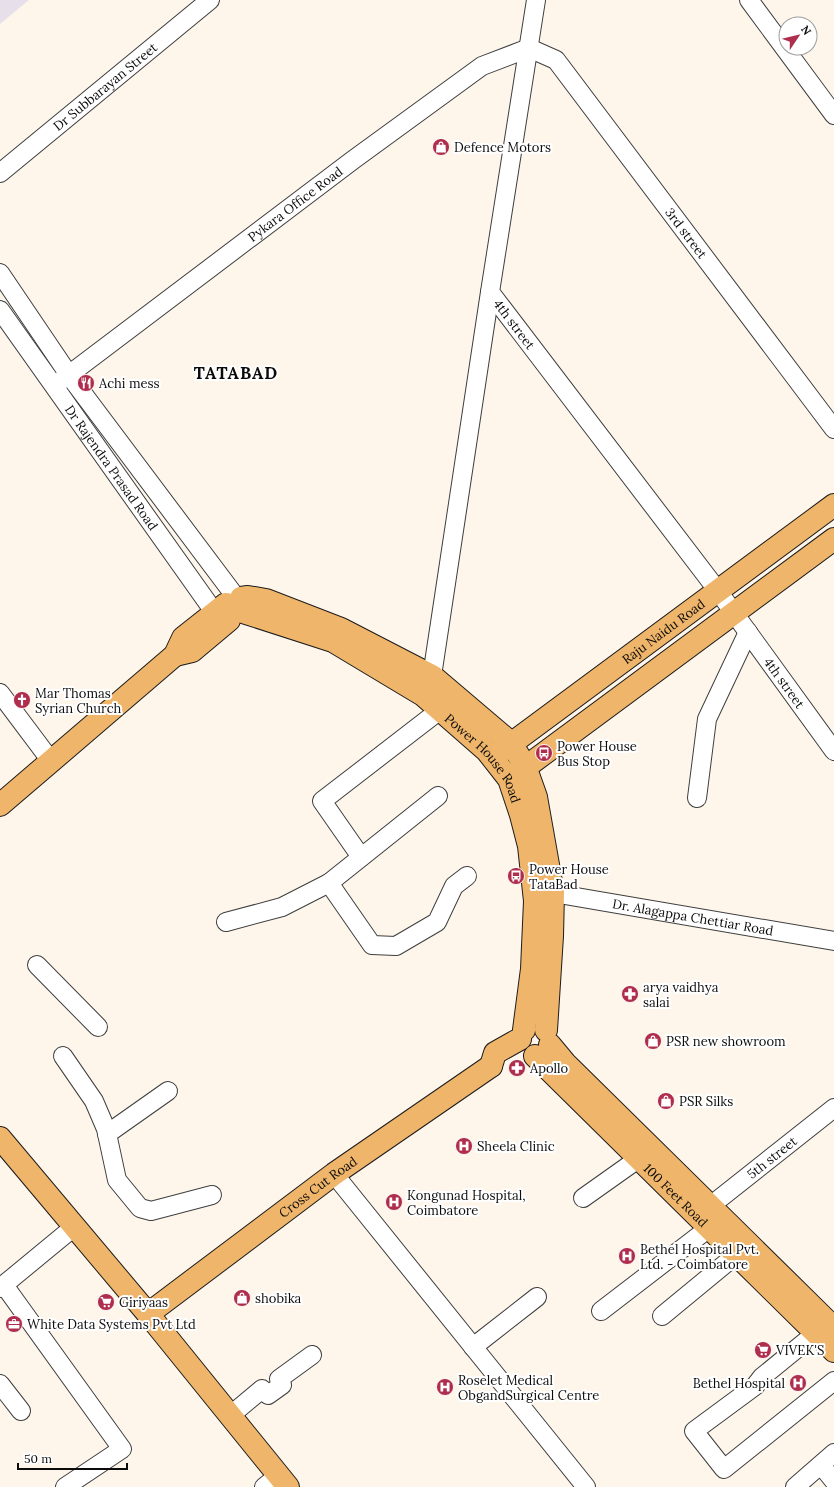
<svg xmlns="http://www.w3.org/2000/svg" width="834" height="1487" viewBox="0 0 834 1487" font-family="Lora,serif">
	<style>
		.industrial { fill: #e7e0ea }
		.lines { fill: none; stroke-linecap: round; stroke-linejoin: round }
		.minor-casing { stroke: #3e3e3e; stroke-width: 20 }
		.major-casing { stroke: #1c1c1c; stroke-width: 24 }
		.minor { stroke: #fff; stroke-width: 18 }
		.major { stroke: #efb56a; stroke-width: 22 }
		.labels { text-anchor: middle; stroke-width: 4; stroke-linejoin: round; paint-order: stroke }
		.street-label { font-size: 13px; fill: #0b0b0b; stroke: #fff }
		.poi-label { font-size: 13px; fill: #0b0b0b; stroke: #fff; text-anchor: start }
		.district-label { font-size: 17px; font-weight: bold; letter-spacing: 1px; fill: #0b0b0b; stroke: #fff }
	</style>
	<rect width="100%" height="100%" fill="#fef6eb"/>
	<path class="industrial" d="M0 0H29L0 24Z"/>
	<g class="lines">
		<g class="minor-casing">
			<g id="minor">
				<path id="s1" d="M536 0 490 292 718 591 834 751"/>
				<path d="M749 0 834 115"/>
				<path id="s2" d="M0 173 210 0"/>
				<path d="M0 273 69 375 235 596"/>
				<path id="s3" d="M0 310 222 623"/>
				<path id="s4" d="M62 380 353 160 482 66 529 48 556 60 834 429"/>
				<path d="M432 676 490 292"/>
				<path d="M0 693 51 761"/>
				<path d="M697 798 707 719 748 632"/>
				<path d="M361 857 322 801 440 710"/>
				<path d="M329 883 372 945 396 946 437 922 454 886 467 876"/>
				<path id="s5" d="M553 893 834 941"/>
				<path d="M226 922 282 907 329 883 438 796"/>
				<path d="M37 965 98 1027"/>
				<path d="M63 1056 94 1101 106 1129 117 1180 140 1208 151 1211 212 1195"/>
				<path d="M107 1134 168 1091"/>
				<path d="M334 1174 586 1487"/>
				<path d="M583 1198 638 1159"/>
				<path id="s6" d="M709 1207 834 1108"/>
				<path d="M4 1285 122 1449 65 1487"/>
				<path d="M0 1288 74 1227"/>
				<path d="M601 1311 709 1228"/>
				<path d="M662 1316 736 1255"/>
				<path d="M816 1333 762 1377 755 1386 694 1431 724 1469 834 1381"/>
				<path d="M473 1347 537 1297"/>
				<path d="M0 1384 21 1411"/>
				<path d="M231 1415 262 1389 268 1395 282 1385 279 1379 312 1355"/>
				<path d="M821 1465 834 1481"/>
				<path d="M264 1487 279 1475"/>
				<path d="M795 1487 834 1453"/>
			</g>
		</g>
		<g class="major-casing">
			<g id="major">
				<path d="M241 598 248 597 266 600 341 629 432 676 511 743 525 766 536 797 553 893 552 936 546 1030"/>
				<path id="s7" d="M243 612 333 641 423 695 487 751 509 779 521 815 529 846 535 901 532 969 524 1030"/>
				<path d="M175 655 192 651 229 620"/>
				<path id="s8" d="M500 752 834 505"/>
				<path d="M515 775 834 539"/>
				<path d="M0 805 175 655 183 638 226 604"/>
				<path d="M550 1045 565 1063 834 1328"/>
				<path id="s9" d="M535 1056 834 1351"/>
				<path d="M491 1066 495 1053 520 1039"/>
				<path id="s10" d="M0 1138 148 1314 334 1174 491 1066"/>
				<path d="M148 1314 288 1487"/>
			</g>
		</g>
		<use href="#minor" class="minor"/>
		<use href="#major" class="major"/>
	</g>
	<defs>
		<g id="shop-disc" transform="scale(0.9)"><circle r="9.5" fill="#b02e4d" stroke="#fff"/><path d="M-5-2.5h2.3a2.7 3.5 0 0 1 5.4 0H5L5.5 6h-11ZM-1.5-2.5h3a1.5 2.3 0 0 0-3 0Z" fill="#fff"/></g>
		<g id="restaurant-disc" transform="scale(0.9)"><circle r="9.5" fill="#b02e4d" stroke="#fff"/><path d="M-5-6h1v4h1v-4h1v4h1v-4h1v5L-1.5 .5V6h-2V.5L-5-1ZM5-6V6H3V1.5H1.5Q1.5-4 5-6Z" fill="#fff"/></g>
		<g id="church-disc" transform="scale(0.9)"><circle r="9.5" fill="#b02e4d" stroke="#fff"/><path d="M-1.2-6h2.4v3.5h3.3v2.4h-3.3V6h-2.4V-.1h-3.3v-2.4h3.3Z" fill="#fff"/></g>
		<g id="bus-disc" transform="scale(0.9)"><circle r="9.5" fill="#b02e4d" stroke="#fff"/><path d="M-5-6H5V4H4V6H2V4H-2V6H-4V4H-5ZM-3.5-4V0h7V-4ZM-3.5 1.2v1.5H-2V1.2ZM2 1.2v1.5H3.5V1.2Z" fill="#fff"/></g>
		<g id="pharmacy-disc" transform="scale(0.9)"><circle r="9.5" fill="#b02e4d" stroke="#fff"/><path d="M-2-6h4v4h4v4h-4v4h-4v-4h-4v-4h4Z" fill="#fff"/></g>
		<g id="hospital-disc" transform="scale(0.9)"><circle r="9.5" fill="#b02e4d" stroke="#fff"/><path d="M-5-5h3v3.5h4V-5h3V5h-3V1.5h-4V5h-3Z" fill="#fff"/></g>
		<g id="supermarket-disc" transform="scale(0.9)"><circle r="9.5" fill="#b02e4d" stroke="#fff"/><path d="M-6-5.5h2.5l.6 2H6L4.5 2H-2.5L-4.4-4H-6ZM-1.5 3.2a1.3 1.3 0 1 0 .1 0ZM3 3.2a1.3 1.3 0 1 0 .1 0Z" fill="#fff"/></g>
		<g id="office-disc" transform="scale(0.9)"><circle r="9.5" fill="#b02e4d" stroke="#fff"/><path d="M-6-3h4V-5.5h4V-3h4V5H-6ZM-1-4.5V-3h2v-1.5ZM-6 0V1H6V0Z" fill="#fff"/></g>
	</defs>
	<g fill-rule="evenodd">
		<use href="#shop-disc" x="441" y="147"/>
		<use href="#restaurant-disc" x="86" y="383"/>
		<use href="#church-disc" x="22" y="700"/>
		<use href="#bus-disc" x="544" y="753"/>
		<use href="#bus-disc" x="516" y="876"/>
		<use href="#pharmacy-disc" x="630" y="994"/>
		<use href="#shop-disc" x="653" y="1041"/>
		<use href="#pharmacy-disc" x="517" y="1068"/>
		<use href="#shop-disc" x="666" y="1101"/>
		<use href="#hospital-disc" x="464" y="1146"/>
		<use href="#hospital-disc" x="394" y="1202"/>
		<use href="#hospital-disc" x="627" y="1256"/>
		<use href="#shop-disc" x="242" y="1298"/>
		<use href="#supermarket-disc" x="106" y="1302"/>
		<use href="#office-disc" x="14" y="1324"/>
		<use href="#supermarket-disc" x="763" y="1350"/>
		<use href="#hospital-disc" x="798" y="1383"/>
		<use href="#hospital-disc" x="445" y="1387"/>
	</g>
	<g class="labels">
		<g class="street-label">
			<text dy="5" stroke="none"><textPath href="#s2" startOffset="136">Dr Subbarayan Street</textPath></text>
			<text dy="5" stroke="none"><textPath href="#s4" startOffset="292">Pykara Office Road</textPath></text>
			<text dy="5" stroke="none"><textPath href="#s4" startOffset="821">3rd street</textPath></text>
			<text dy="5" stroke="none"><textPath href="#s1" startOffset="336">4th street</textPath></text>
			<text dy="5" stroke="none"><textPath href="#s3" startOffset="193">Dr Rajendra Prasad Road</textPath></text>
			<text dy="5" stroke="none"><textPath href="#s8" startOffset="203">Raju Naidu Road</textPath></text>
			<text dy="5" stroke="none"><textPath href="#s1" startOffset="785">4th street</textPath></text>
			<text dy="5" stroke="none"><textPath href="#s7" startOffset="288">Power House Road</textPath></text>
			<text dy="5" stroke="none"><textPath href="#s5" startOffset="142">Dr. Alagappa Chettiar Road</textPath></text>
			<text dy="5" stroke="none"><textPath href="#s6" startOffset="80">5th street</textPath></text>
			<text dy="5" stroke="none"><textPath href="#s10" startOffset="442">Cross Cut Road</textPath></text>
			<text dy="5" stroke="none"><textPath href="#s9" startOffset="198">100 Feet Road</textPath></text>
		</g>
		<g class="poi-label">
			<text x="454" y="152">Defence Motors</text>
			<text x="99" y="388">Achi mess</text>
			<text x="35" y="698">Mar Thomas<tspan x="35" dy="15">Syrian Church</tspan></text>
			<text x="557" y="751">Power House<tspan x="557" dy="15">Bus Stop</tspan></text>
			<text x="529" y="874">Power House<tspan x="529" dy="15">TataBad</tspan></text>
			<text x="643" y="992">arya vaidhya<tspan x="643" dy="15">salai</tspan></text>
			<text x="666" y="1046">PSR new showroom</text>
			<text x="530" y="1073">Apollo</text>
			<text x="679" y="1106">PSR Silks</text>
			<text x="477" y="1151">Sheela Clinic</text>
			<text x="407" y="1200">Kongunad Hospital,<tspan x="407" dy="15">Coimbatore</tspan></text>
			<text x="640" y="1254">Bethel Hospital Pvt.<tspan x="640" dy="15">Ltd. - Coimbatore</tspan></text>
			<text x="255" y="1303">shobika</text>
			<text x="119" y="1307">Giriyaas</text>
			<text x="27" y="1329">White Data Systems Pvt Ltd</text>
			<text x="776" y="1355">VIVEK'S</text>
			<text x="458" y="1385">Roselet Medical<tspan x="458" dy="15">ObgandSurgical Centre</tspan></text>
			<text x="785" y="1388" text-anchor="end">Bethel Hospital</text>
		</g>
		<g class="district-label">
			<text x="236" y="379">TATABAD</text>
		</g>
	</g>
	<g transform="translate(798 36) rotate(55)"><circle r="19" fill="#ffffff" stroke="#9d9d9d"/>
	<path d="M0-3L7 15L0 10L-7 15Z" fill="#b02e4d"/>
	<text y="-6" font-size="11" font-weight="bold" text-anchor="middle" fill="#0b0b0b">N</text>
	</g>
	<path d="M18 1463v6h109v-6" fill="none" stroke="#0b0b0b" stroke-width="2"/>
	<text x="24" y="1463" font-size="12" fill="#0b0b0b" stroke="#ffffff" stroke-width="3" paint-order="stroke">50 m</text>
</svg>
